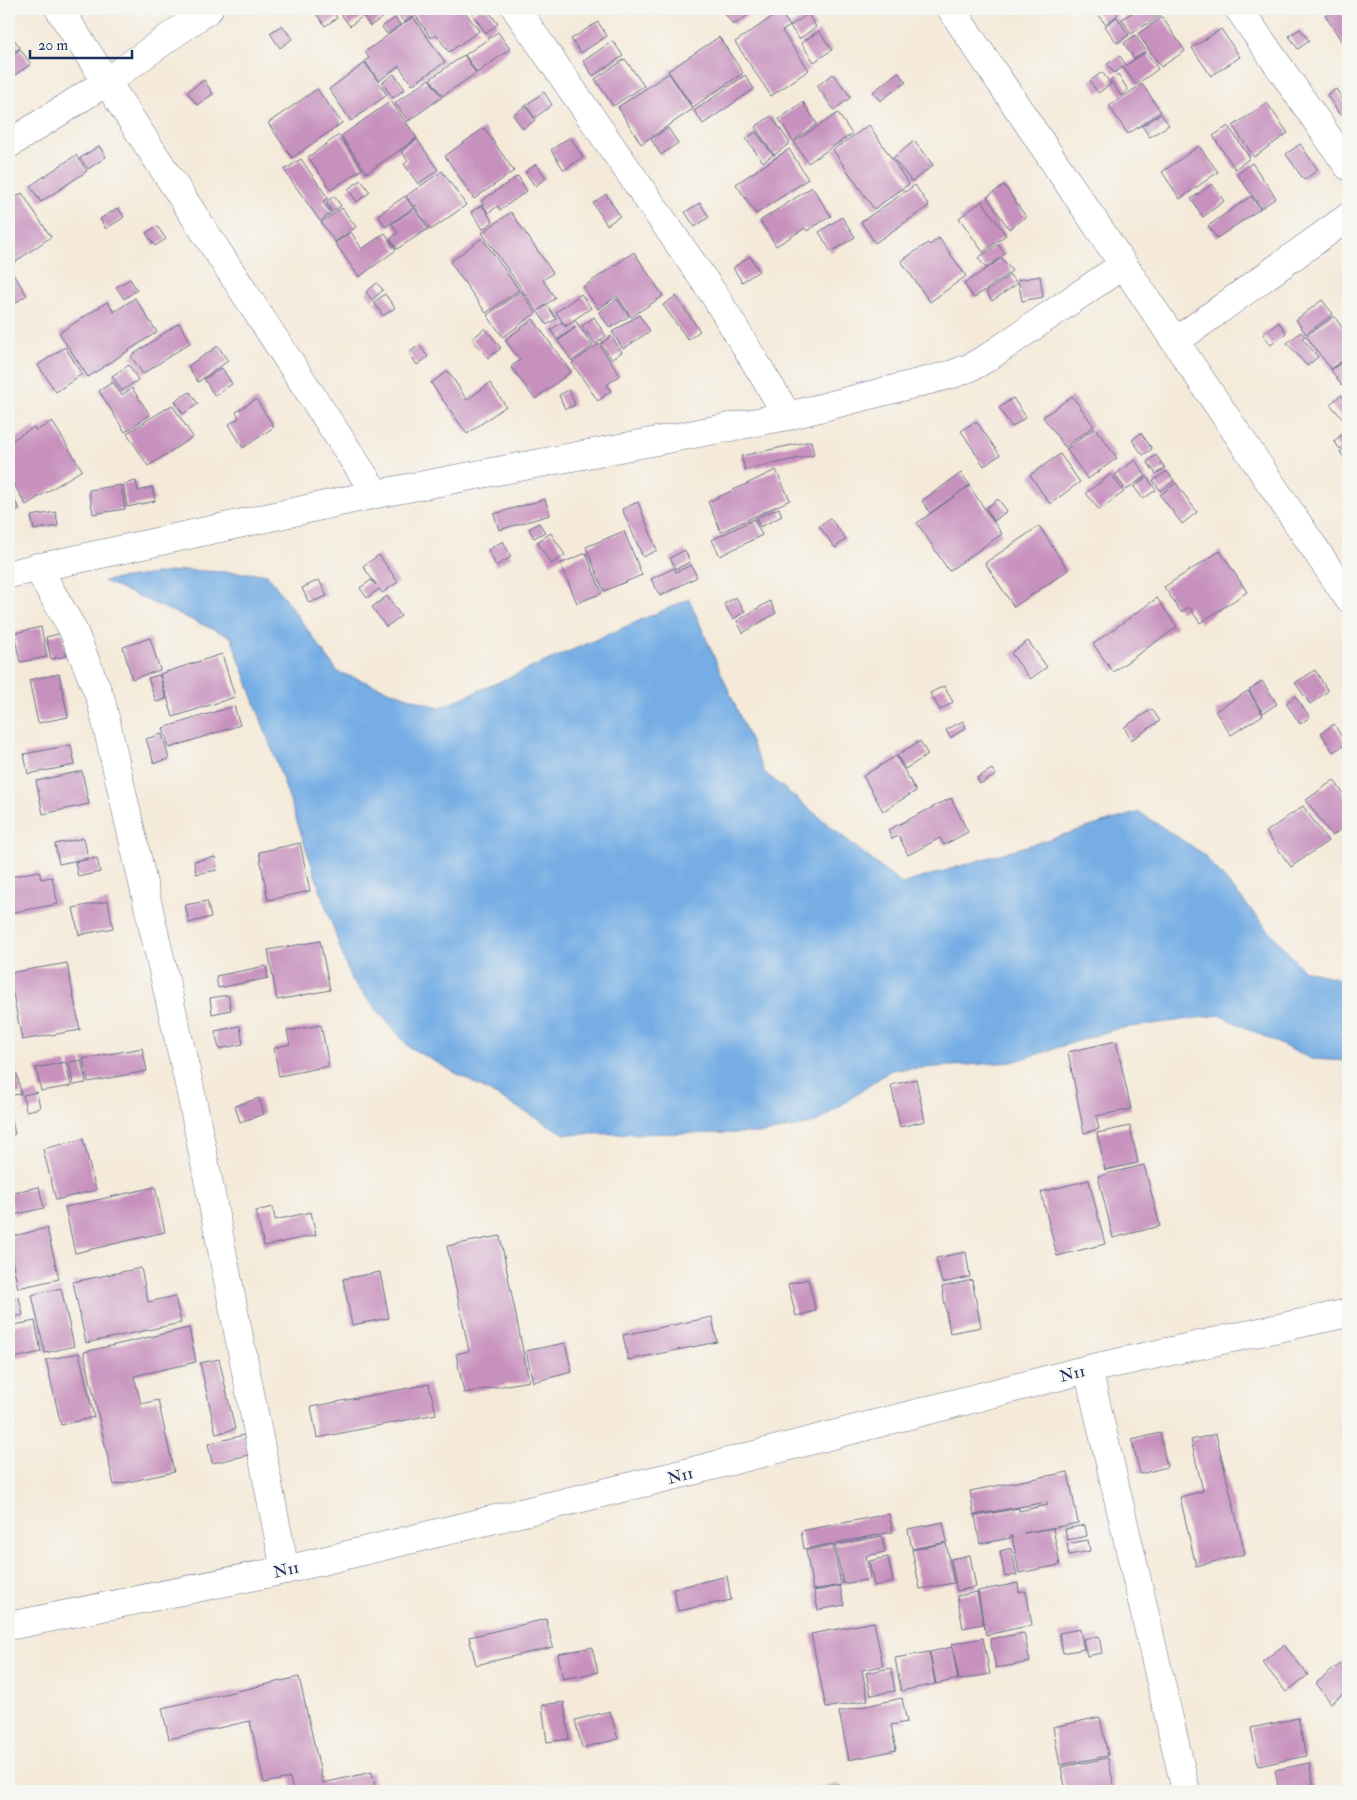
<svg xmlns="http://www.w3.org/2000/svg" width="1357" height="1800" viewBox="0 0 1357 1800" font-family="'IM FELL Double Pica',serif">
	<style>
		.water { fill: #74ade4; stroke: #486ea1 }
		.building { fill: #c791bd }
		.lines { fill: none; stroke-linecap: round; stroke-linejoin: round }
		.minor-casing { stroke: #677089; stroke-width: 29 }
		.tertiary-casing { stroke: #677089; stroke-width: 29 }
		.primary-casing { stroke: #677089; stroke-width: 29 }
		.minor { stroke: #fff; stroke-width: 28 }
		.tertiary { stroke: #fff; stroke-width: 28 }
		.primary { stroke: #fff; stroke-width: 28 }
		.labels { text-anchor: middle; stroke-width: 4; stroke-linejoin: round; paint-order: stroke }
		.street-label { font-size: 16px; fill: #1b2f5e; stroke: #f6f6f2 }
	</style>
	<rect width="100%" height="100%" fill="#f6f6f2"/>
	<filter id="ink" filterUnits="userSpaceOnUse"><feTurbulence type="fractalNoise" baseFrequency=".02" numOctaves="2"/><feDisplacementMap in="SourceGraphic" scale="10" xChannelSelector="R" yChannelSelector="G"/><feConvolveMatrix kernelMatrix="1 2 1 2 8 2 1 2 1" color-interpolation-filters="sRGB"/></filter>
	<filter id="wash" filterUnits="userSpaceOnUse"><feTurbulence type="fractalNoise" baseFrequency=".0096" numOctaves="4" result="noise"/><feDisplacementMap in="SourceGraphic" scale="20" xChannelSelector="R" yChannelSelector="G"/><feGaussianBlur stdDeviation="1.12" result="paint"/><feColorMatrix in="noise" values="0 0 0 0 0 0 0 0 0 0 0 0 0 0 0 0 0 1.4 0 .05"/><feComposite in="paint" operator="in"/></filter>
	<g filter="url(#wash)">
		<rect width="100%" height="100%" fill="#f5ead9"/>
		<path class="water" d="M185 570 267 574 338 672 439 708 689 599 764 772 901 884 1139 812 1202 853 1303 970 1348 981V1061L1311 1059 1219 1015 1116 1029 1012 1062 891 1070 816 1123 766 1133 565 1134 409 1047 351 980 280 772 231 637 103 581Z"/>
		<g id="blocks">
			<path class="building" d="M313 9H331L337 18 325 26Z
				M337 9H375L382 18 370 26 363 16 350 26Z
				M397 9H406L412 17 404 22 395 10Z
				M411 9H463L479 31 449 52 436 35 431 38Z
				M479 9H487L498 24 486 33 472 14Z
				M722 9H758L733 25Z
				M1094 9H1114L1118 15 1105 24Z
				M1138 9H1157L1161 15 1131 34 1122 19Z
				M1335 9H1348V45L1345 47 1325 15Z
				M780 12 790 26 782 31 809 70 771 96 735 42Z
				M808 14 816 27 799 39 790 26Z
				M413 17 445 62 412 85 399 66 379 81 365 61 369 58 365 52Z
				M1117 17 1129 35 1117 43 1105 26Z
				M1162 17 1185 51 1161 67 1138 34Z
				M395 18 400 25 387 34 382 27Z
				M598 22 607 36 581 53 571 39Z
				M282 25 292 39 280 48 270 33Z
				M1221 29 1240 57 1211 76 1192 48Z
				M1300 29 1309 41 1298 49 1289 36Z
				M819 31 832 50 814 62 801 43Z
				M9 32 20 48 13 53 9 47Z
				M498 32 510 49 477 73 465 55Z
				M1135 35 1146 51 1134 59 1124 43Z
				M719 37 743 73 693 107 668 71Z
				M613 41 623 56 593 76 583 61Z
				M20 49 31 64 9 79V57Z
				M1146 52 1158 69 1136 85 1123 67 1114 73 1107 64 1120 56 1126 65Z
				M464 55 476 73 443 96 430 79Z
				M625 59 644 86 613 106 595 79Z
				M365 63 387 95 351 121 329 89Z
				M898 72 906 82 880 101 873 92Z
				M1102 72 1111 84 1098 93 1090 81Z
				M669 73 693 109 641 144 618 107Z
				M394 74 405 89 393 98 382 83Z
				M833 74 851 97 834 110 817 86Z
				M1118 74 1128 90 1121 96 1110 80Z
				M745 75 754 89 703 124 694 111Z
				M429 79 442 97 408 121 395 103Z
				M204 80 213 94 197 105 187 92Z
				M1142 84 1161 112 1128 134 1109 106Z
				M317 89 342 123 292 158 268 123Z
				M1336 89 1348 107V109L1340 115 1327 95Z
				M544 92 552 105 535 118 526 105Z
				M391 101 417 138 367 173 341 136Z
				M803 102 817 124 793 141 779 119Z
				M1267 103 1288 133 1254 157 1233 126Z
				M525 106 535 120 523 129 513 115Z
				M838 113 852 134 808 163 794 142Z
				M1161 114 1169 125 1150 137 1142 126Z
				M771 116 790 143 774 155 755 127Z
				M869 125 909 184 874 209 833 150Z
				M1228 126 1250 158 1235 169 1213 136Z
				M484 128 514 171 474 199 445 156Z
				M668 128 678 143 661 155 651 139Z
				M756 132 773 155 763 162 746 139Z
				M339 135 362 169 331 190 308 157Z
				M570 137 583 157 564 170 551 150Z
				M417 139 438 170 418 184 404 164 408 161 401 151Z
				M914 141 933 165 912 182 893 158Z
				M1300 144 1318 170 1304 180 1286 154Z
				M99 146 106 157 88 169 80 158Z
				M1199 146 1218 172 1180 199 1162 172Z
				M789 149 808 179 756 214 736 184Z
				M76 155 87 171 41 202 30 186Z
				M301 159 328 198 323 202 331 213 320 221 284 170Z
				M1252 163 1276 198 1261 208 1237 174Z
				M536 164 546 178 535 186 525 172Z
				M442 171 466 205 431 230 415 207 416 205 414 207 406 196Z
				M518 176 527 191 500 210 498 206 488 213 481 201Z
				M361 180 370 192 357 202 348 189Z
				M1212 184 1224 201 1203 217 1191 199Z
				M915 185 929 206 875 243 861 222Z
				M1004 185 1026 217 1009 229 987 197Z
				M812 187 831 216 807 231 805 228 776 246 760 221Z
				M22 193 51 237 12 264 9 259V202Z
				M606 194 620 216 607 225 593 203Z
				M334 196 341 206 332 212 326 202Z
				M405 196 413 208 386 227 378 215Z
				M1251 196 1260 209 1217 238 1208 226Z
				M982 201 1006 235 983 252 959 218Z
				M700 203 709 217 695 227 685 212Z
				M482 205 493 222 483 229 471 212Z
				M118 208 124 217 106 229 100 219Z
				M342 208 356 227 335 242 321 222Z
				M414 208 428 229 397 249 390 239 398 233 392 224Z
				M511 212 553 273 543 280 555 298 539 310 547 305 556 319 547 325 482 233Z
				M842 217 855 237 831 252 819 232Z
				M157 226 166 239 155 246 146 233Z
				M351 232 362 249 385 233 396 250 359 277 335 243Z
				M482 238 519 290 486 313 450 262Z
				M939 238 966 276 930 302 901 261 928 243 930 245Z
				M998 244 1005 254 986 268 978 258Z
				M634 252 663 296 631 317 617 296 598 309 583 287Z
				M750 256 759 271 742 282 733 268Z
				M1002 258 1012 271 974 298 964 284Z
				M9 268 27 295 11 306 9 302Z
				M1010 275 1017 284 992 301 986 292Z
				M1040 276 1043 297 1022 301 1018 280Z
				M130 279 137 290 124 299 116 287Z
				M377 283 383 290 372 300 366 292Z
				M521 291 536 313 503 337 487 315Z
				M385 294 395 308 383 316 374 302Z
				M581 294 591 308 565 326 556 312Z
				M676 296 700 331 688 340 663 305Z
				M135 298 157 332 88 377 59 333 107 302 114 312Z
				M617 299 629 316 610 328 599 312Z
				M1322 300 1333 314 1306 334 1296 320Z
				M639 315 650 331 623 349 612 332Z
				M1334 316 1348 336V356L1331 369 1306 336Z
				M594 317 606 336 595 344 582 326Z
				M533 319 571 372 535 399 511 367 520 360 505 340Z
				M575 320 593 346 572 361 558 341 576 327 557 340 551 330 562 322 565 327Z
				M1279 322 1286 333 1271 345 1263 334Z
				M179 323 191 342 143 374 131 356Z
				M485 328 501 348 488 358 472 339Z
				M1301 332 1305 336 1302 338 1318 357 1307 366 1287 343Z
				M611 336 622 352 612 359 601 344Z
				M599 344 620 375 607 385 611 391 598 401 572 363Z
				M419 345 428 357 417 365 409 353Z
				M218 346 228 361 198 382 188 366Z
				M65 347 82 374 56 392 38 365Z
				M1348 358V381L1342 386 1331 370Z
				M129 365 138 380 122 391 112 376Z
				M222 368 232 384 215 396 204 379Z
				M448 371 467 400 490 383 506 406 467 434 431 383Z
				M113 382 122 395 132 388 150 415 125 432 99 391Z
				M569 390 575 405 565 409 559 395Z
				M190 392 198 404 183 414 175 401Z
				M1341 395 1348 404V425L1330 404Z
				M1072 396 1094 426 1065 447 1043 417Z
				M1013 398 1026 417 1012 427 999 408Z
				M256 399 274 427 243 448 229 424 239 418 236 412Z
				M172 405 193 437 148 466 127 433Z
				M52 421 82 470 26 505 9 476V442L34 427 36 431Z
				M976 421 1000 455 984 466 961 431Z
				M1095 428 1117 458 1088 479 1066 449Z
				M1348 430V443L1340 449 1334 441Z
				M1141 433 1152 449 1143 455 1132 440Z
				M811 441 814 455 745 470 741 456Z
				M1348 446V463L1340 452Z
				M1060 454 1080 482 1050 504 1030 475Z
				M1156 455 1165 468 1156 474 1147 462Z
				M1135 460 1146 476 1126 490 1115 475Z
				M776 470 790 500 721 532 708 502Z
				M1167 471 1174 481 1161 491 1153 481Z
				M961 473 970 485 930 513 922 501Z
				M1111 474 1124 492 1099 510 1086 493Z
				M1147 477 1156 490 1143 499 1134 487Z
				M136 481 138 491 152 487 155 501 127 507 123 484Z
				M1176 483 1197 512 1182 524 1160 495Z
				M121 485 125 509 93 514 89 490Z
				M969 486 1002 534 949 571 917 523Z
				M9 492 20 509 9 517Z
				M545 499 550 515 499 530 494 514Z
				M998 499 1007 511 994 521 986 508Z
				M638 502 657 550 643 557 622 509Z
				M779 508 782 516 760 527 756 518Z
				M56 512 58 526 34 530 31 516Z
				M830 518 846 539 835 548 819 526Z
				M754 519 762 535 720 556 712 540Z
				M539 523 545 532 534 538 529 529Z
				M1039 526 1068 570 1014 607 985 563Z
				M624 531 642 575 604 591 586 547Z
				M551 533 565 555 551 564 537 542Z
				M503 541 511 557 496 566 488 550Z
				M685 550 690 562 676 569 670 558Z
				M1220 551 1247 592 1200 623 1189 607 1181 612 1164 587Z
				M586 553 602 593 577 603 560 564Z
				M379 555 398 582 382 593 379 589 367 598 360 588 371 580 376 585 363 566Z
				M691 565 697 577 660 596 651 579 674 568 676 572Z
				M319 580 327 596 309 603 302 588Z
				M387 596 401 616 386 627 372 607Z
				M736 597 745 612 733 619 724 604Z
				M1157 598 1177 627 1113 672 1093 644Z
				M770 601 776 613 743 633 737 621Z
				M41 627 47 657 20 662 14 633Z
				M62 633 67 656 51 659 46 637Z
				M150 638 160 670 132 679 123 647Z
				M1028 641 1047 667 1030 679 1011 653Z
				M222 654 235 697 173 717 160 674Z
				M1315 670 1328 691 1310 704 1295 683Z
				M59 674 68 717 38 723 29 680Z
				M159 675 166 699 156 702 148 678Z
				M1262 681 1277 704 1263 713 1249 690Z
				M944 686 953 702 940 710 930 693Z
				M1248 691 1263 715 1231 735 1215 711Z
				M1295 696 1310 717 1300 724 1286 703Z
				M234 706 240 725 169 748 163 728Z
				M1152 709 1160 721 1131 740 1124 727Z
				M963 721 966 728 950 738 946 730Z
				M1334 724 1346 744 1333 752 1321 733Z
				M162 734 169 759 154 763 146 739Z
				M920 741 928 755 905 769 897 755Z
				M71 745 75 765 28 774 24 754Z
				M896 756 916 791 883 811 863 776Z
				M992 769 996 775 980 784 977 778Z
				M82 771 89 804 43 814 36 781Z
				M1334 780 1348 800V824L1332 836 1306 800Z
				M951 798 968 832 944 845 940 838 908 855 899 836 892 839 888 830Z
				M1303 806 1328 841 1291 867 1266 832Z
				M84 838 88 858 59 864 55 844Z
				M300 843 310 891 268 900 259 852Z
				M215 857 217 870 196 874 194 861Z
				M97 858 100 872 78 877 75 862Z
				M39 871 41 879 52 877 58 904 9 913V877Z
				M108 901 113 928 79 935 73 908Z
				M207 901 211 917 189 923 185 905Z
				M320 941 330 990 277 1000 268 950Z
				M67 963 80 1030 22 1040 9 973Z
				M266 966 268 978 218 988 216 976Z
				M228 995 231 1010 212 1014 210 998Z
				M321 1025 329 1066 279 1076 274 1048 290 1044 287 1031Z
				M240 1026 243 1044 219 1049 215 1031Z
				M1116 1041 1131 1109 1096 1116 1099 1129 1084 1133 1068 1052Z
				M142 1048 147 1071 88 1082 83 1059Z
				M81 1060 86 1083 73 1085 69 1062Z
				M66 1062 71 1086 41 1091 36 1068Z
				M17 1074 21 1094 12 1095 9 1076Z
				M916 1079 925 1121 900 1127 891 1085Z
				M37 1092 40 1108 26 1111 23 1095Z
				M259 1098 264 1114 240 1122 235 1106Z
				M9 1109 15 1134 9 1136Z
				M1130 1126 1138 1163 1105 1170 1097 1133Z
				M83 1139 96 1190 56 1200 43 1149Z
				M1144 1165 1160 1226 1113 1238 1098 1176Z
				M1089 1180 1105 1244 1057 1256 1041 1192Z
				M39 1187 44 1208 14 1215 9 1193Z
				M155 1187 165 1232 75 1253 65 1207Z
				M273 1207 275 1220 311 1212 316 1235 264 1246 256 1211Z
				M47 1228 59 1279 18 1288 9 1246V1237Z
				M500 1236 529 1381 464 1393 456 1354 469 1351 447 1246Z
				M966 1252 970 1277 942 1283 936 1258Z
				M141 1268 148 1302 175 1296 181 1323 86 1343 73 1282Z
				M380 1272 389 1318 352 1325 343 1279Z
				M808 1279 816 1311 796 1316 788 1284Z
				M972 1280 981 1327 950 1333 942 1287Z
				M61 1288 74 1346 45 1353 32 1295Z
				M19 1297 23 1315 9 1318V1300Z
				M712 1317 717 1342 628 1360 623 1335Z
				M35 1321 41 1352 9 1359V1326Z
				M189 1328 196 1362 134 1376 141 1404 158 1400 174 1472 114 1485 84 1352Z
				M565 1343 572 1372 533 1382 526 1351Z
				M79 1353 94 1417 61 1425 46 1360Z
				M219 1359 235 1429 216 1434 200 1363Z
				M429 1384 436 1414 317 1438 311 1407Z
				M1160 1433 1167 1467 1140 1474 1132 1440Z
				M1216 1434 1245 1554 1196 1566 1180 1497 1203 1491 1191 1440Z
				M244 1435 249 1455 212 1463 208 1444Z
				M1068 1472 1078 1523 1024 1533 1053 1528 1060 1565 1019 1573 1012 1536H1010V1538L980 1544 975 1516 1019 1508V1511L1048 1505 1047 1502 974 1515 970 1491Z
				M889 1514 893 1532 804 1549 801 1531Z
				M943 1522 947 1542 912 1549 908 1529Z
				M1085 1525 1087 1536 1067 1540 1065 1529Z
				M882 1536 885 1552 866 1556 870 1579 843 1584 835 1545Z
				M1088 1540 1090 1551 1069 1555 1067 1544Z
				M946 1543 954 1583 920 1589 912 1550Z
				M833 1545 841 1585 813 1590 806 1550Z
				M1011 1548 1017 1575 1005 1577 1000 1551Z
				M970 1555 976 1587 957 1591 951 1559Z
				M888 1557 893 1582 874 1586 869 1561Z
				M727 1576 731 1600 678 1611 673 1589Z
				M1018 1583 1019 1592 1026 1591 1032 1625 986 1635 978 1591Z
				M840 1586 844 1605 818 1610 814 1591Z
				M977 1592 983 1624 963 1628 957 1596Z
				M546 1619 553 1647 476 1665 469 1637Z
				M874 1622 883 1666 862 1670 868 1700 826 1708 811 1634Z
				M1080 1629 1084 1649 1063 1653 1059 1633Z
				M1024 1633 1030 1662 996 1668 990 1639Z
				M1099 1636 1102 1653 1087 1656 1083 1639Z
				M983 1638 990 1674 959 1680 952 1644Z
				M1284 1645 1308 1675 1286 1692 1262 1662Z
				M592 1647 598 1672 563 1679 558 1654Z
				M952 1647 958 1679 936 1684 930 1652Z
				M929 1652 935 1684 901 1691 895 1658Z
				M1348 1658V1690L1331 1703 1316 1683Z
				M891 1668 895 1691 871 1695 866 1673Z
				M299 1677 323 1783 372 1772 376 1791H293L290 1778 264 1783 250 1721 169 1739 162 1708Z
				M902 1698 907 1722 891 1725 896 1750 849 1760 839 1712Z
				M564 1702 569 1739 547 1742 542 1705Z
				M610 1711 618 1739 582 1748 575 1720Z
				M1100 1717 1108 1756 1060 1765 1053 1727Z
				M1298 1718 1306 1756 1258 1766 1251 1728Z
				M1108 1758 1115 1791H1066L1061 1767Z
				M1309 1763 1315 1791H1279L1275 1770Z
				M839 1784 840 1791H821V1788Z"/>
		</g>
	</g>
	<g filter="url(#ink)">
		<use href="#blocks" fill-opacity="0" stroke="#677089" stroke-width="1"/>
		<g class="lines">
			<g class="minor-casing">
				<path id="minor" d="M59 9 376 494
					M516 9 713 293 788 416
					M1239 9 1348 166
					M9 144 106 82 209 9
					M1176 341 1348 217
					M37 567 73 630 101 700 191 1093 285 1570
					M9 574 376 494 788 416 953 374 971 367 987 358 1123 265
					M1088 1369 1186 1791"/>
			</g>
			<g class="tertiary-casing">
				<path id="tertiary" d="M951 9 1348 598"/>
			</g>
			<g class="primary-casing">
				<path id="primary" d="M9 1626 285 1570 685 1473 1088 1369 1348 1313"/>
			</g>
			<use href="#minor" class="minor"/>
			<use href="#tertiary" class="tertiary"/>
			<use href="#primary" class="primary"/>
		</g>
	</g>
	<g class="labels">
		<g class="street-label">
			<text transform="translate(1072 1373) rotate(-14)" y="6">N11</text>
			<text transform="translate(680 1475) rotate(-14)" y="6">N11</text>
			<text transform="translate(286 1569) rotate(-13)" y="6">N11</text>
		</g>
	</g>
	<rect width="1357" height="1800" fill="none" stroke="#f6f6f2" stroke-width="30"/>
	<path d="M30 50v8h102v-8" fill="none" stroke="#1b2f5e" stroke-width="2.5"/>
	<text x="38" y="50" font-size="15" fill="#1b2f5e" stroke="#f6f6f2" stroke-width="4" paint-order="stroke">20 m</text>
</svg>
